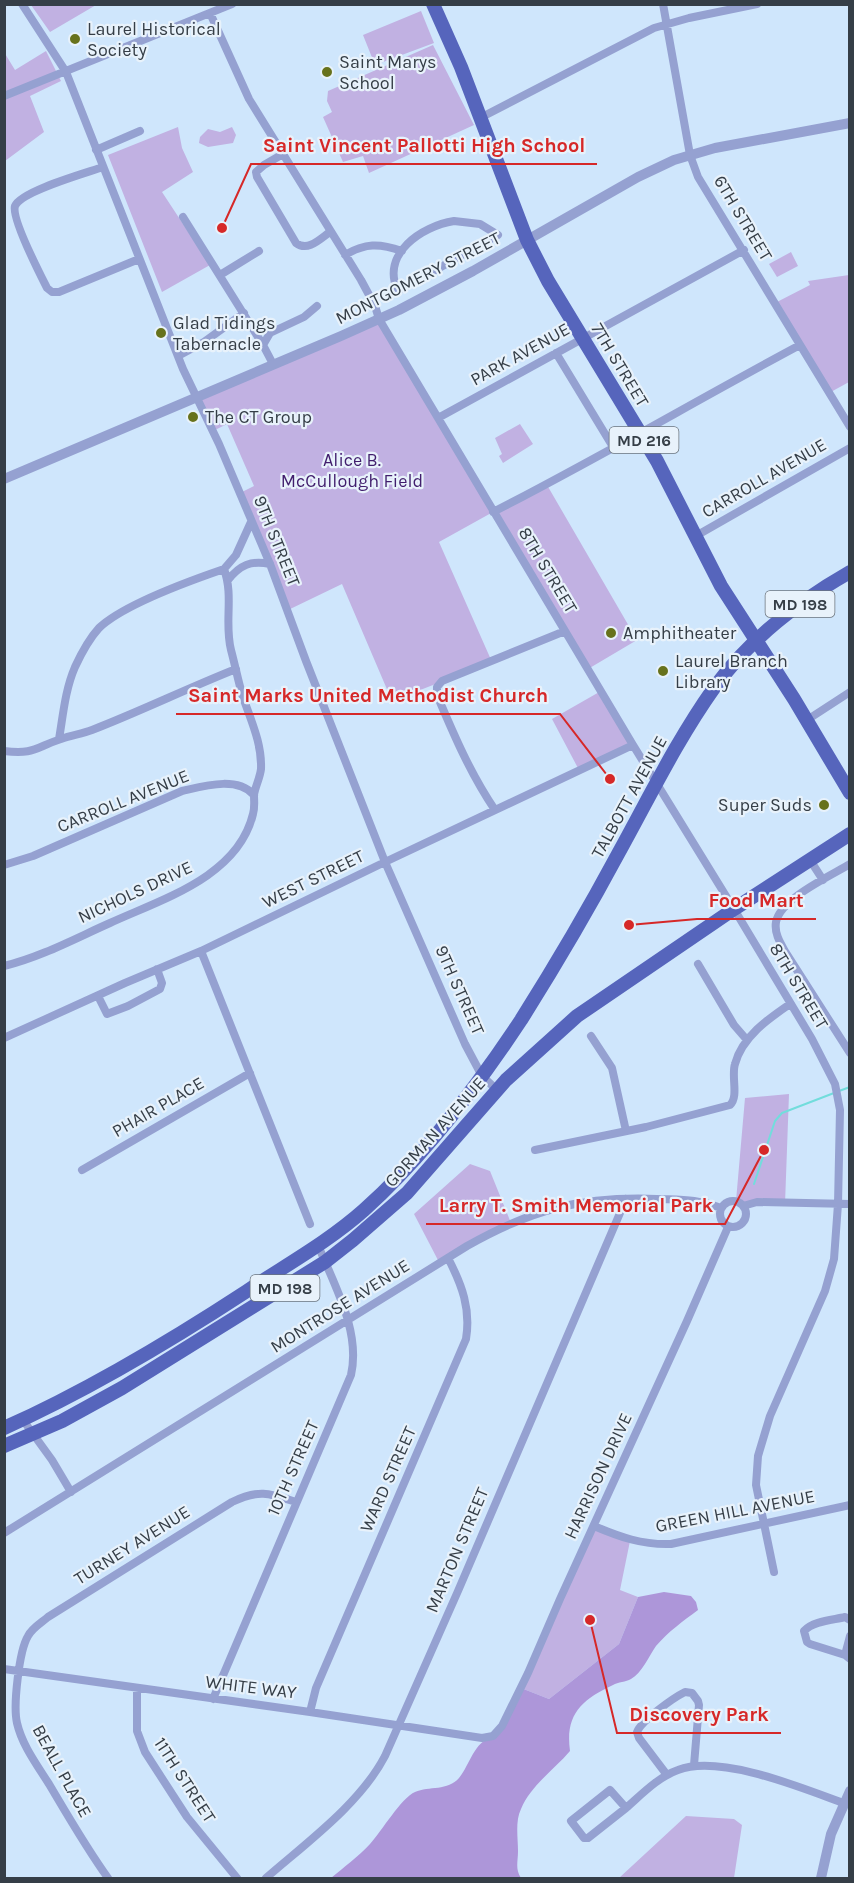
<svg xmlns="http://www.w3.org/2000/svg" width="854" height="1883" viewBox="0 0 854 1883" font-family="Karla,sans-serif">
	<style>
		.green { fill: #c1b1e2 }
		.forest { fill: #ad96d9 }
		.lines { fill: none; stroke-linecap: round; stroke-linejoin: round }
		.stream { stroke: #72dddc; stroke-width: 2 }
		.minor { stroke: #95a1d1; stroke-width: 8 }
		.tertiary { stroke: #95a1d1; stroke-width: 10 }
		.primary { stroke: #5665bc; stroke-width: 14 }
		.poi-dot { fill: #67721c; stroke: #e8f2fb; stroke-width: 2 }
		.labels { text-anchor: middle; stroke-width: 4.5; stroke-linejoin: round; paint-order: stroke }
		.shield { fill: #e8f2fb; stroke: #6b747d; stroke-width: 1.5 }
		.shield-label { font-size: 16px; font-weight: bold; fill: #353e47 }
		.poi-label { font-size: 18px; fill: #353e47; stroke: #e8f2fb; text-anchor: start }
		.street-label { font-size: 18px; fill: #353e47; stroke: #e8f2fb }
		.park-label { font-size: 18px; fill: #411e6d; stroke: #e8f2fb }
		.leader { fill: none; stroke: #d62828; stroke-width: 2 }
		.callout-dot { fill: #d62828; stroke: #e8f2fb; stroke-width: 2 }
		.callout-label { font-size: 20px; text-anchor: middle; font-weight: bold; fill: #d62828; stroke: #e8f2fb; stroke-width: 4.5; stroke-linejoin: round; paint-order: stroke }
	</style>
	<rect width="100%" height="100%" fill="#cfe6fc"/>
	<path class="green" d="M31 5H96L50 32Z
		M421 11 434 43 375 65 363 35Z
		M433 45 474 125 369 173 363 156 343 162 323 117 332 112 327 101 328 91Z
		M46 51 61 81 30 96 44 132 5 161 4 52 15 70Z
		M178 127 182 148 193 172 162 192 210 265 162 292 108 155Z
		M232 127 236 135 233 143 208 147 199 143 200 137 208 129 220 132Z
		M791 252 798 266 777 277 769 264Z
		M849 275V382L829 393 775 303 810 285 808 281Z
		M379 319 493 512 547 485 637 640 588 669 493 512 439 542 492 662 392 701 342 584 286 611 240 493 254 486 227 424 213 431 196 397Z
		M520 424 533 444 503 463 499 456 502 454 495 438Z
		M601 691 633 745 579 770 552 719Z
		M789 1094 785 1204 743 1206 736 1201 745 1098Z
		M470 1164 490 1171 511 1223 440 1264 414 1214Z
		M594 1526 630 1541 620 1590 638 1597 619 1644 549 1699 521 1688Z
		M686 1816 734 1819 742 1825 734 1878H619Z"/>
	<path class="forest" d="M664 1592 691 1596 696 1602 698 1610C683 1621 668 1632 656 1646 649 1656 642 1673 631 1679 626 1682 618 1682 613 1685 581 1700 565 1715 570 1751 554 1770 531 1785 521 1809 515 1821 518 1838 518 1851 518 1862 515 1869 521 1878H331C344 1867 358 1857 370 1844 381 1832 402 1797 415 1792 429 1786 448 1791 459 1778 471 1763 473 1743 493 1736L521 1688 549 1699 619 1644 638 1597Z"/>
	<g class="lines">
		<path class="stream" d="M839 1091 850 1087
			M754 1184 775 1121 782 1113 834 1093"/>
		<path class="minor" d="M22 4 66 72 183 369 219 444 270 564 306 661 385 862 465 1044 482 1076 497 1090
			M663 4 690 155 698 177 850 427
			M210 13 249 99 361 280 375 306 379 319 633 745 734 909 812 1039 835 1084 840 1110 838 1204 834 1259 825 1291 770 1416 758 1456 756 1485 774 1572
			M4 96 232 4
			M480 118 654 28 689 18 757 4
			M96 150 140 131
			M283 154 264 165 256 172 257 177 296 243C308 252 320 239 330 232
			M103 167C86 173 21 191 15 206 11 218 40 274 47 288L52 292H59L139 259
			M183 217 263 345
			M454 221 480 224 498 235 398 291C380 254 422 226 454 221Z
			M345 255C365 243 379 243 402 251
			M220 275 259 251
			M556 353 613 447
			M178 356 204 342 244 313
			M273 364 263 345 270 333 304 317 317 306
			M438 418 744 250
			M493 512C597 459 697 400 800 345
			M694 537 850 448
			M228 580C240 565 251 560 270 564
			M807 720 850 692
			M59 739C63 716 65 690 75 667 81 654 89 639 99 628 123 605 192 580 224 569L236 555 251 522
			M4 751C34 755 36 747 61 739 72 735 82 734 92 730 141 711 188 688 236 669
			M495 810C470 773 454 735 437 695V687L442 681 565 631
			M810 860 823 880
			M850 864C830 876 780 899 776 922 774 934 781 944 786 953L850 1053
			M4 865 33 856 182 791C204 786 237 776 254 795
			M201 951 310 1224
			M698 964 734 1025 747 1040
			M4 966C41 957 76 938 110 923 162 899 238 877 253 814 255 807 254 802 254 795 255 787 260 778 261 769 262 742 250 719 242 694 238 680 235 665 231 650 224 623 234 596 224 569
			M98 996 107 1014 128 1006 160 989 162 983 157 969
			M591 1036 612 1068 626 1131
			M4 1038 125 983 201 951 385 862 633 745
			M535 1150 646 1127 730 1105C739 1097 731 1076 735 1064 742 1037 768 1019 790 1004
			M82 1170 250 1073
			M720 1214a13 13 0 1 1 26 0a13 13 0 1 1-26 0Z
			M743 1206 757 1202 850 1204
			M23 1420 52 1460 71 1492
			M594 1526C620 1537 642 1545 671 1544L850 1505
			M4 1533 467 1246C532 1209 583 1196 657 1199 682 1200 698 1199 721 1208
			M850 1620 845 1617C833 1620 813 1621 804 1631L807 1642 810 1644 845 1655 850 1659
			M845 1655 850 1636
			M4 1669 310 1712 482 1738 493 1736 502 1726 528 1673 560 1599 687 1321 728 1227
			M137 1688V1731L145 1752 187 1817 237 1878
			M213 1699 351 1375C361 1331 334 1285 318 1245
			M310 1712 316 1688 466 1339C471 1309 462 1285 448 1258
			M667 1775 639 1738 637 1732C641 1721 673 1698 685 1692L692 1693 698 1701 699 1705 694 1765
			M610 1790 626 1808 588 1838H584L571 1821Z
			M626 1808C641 1795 658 1777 678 1770 720 1754 802 1788 843 1803
			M108 1878C87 1849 68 1816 49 1784 37 1765 22 1745 17 1723 13 1706 19 1651 28 1636 32 1628 41 1623 48 1617L232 1502C259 1489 269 1493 296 1502
			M266 1878C306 1843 360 1804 385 1756L458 1591 626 1199"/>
		<path class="tertiary" d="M4 479 341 336 399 310 473 271 638 177 674 160 715 148 850 123
			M821 1878 831 1834 850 1791"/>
		<path class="primary" d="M433 4 461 67 527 240 548 281 657 461 721 586 794 699 850 793
			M4 1428C89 1390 169 1342 247 1291 286 1265 328 1242 364 1210 422 1158 478 1085 521 1020 555 966 588 910 618 854 649 798 677 740 714 688 749 640 799 601 850 572
			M4 1446 62 1421 122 1388 325 1262 353 1240 407 1193 506 1080 577 1016 734 909 850 834"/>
	</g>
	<g class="poi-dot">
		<circle cx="75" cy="39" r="6"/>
		<circle cx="327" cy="72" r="6"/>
		<circle cx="161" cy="333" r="6"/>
		<circle cx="193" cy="417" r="6"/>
		<circle cx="611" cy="633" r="6"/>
		<circle cx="663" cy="671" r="6"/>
		<circle cx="824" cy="805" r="6"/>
	</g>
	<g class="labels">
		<g class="shield">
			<rect x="609.5" y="427" width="69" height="26" rx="4.5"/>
			<rect x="765.5" y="591" width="69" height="26" rx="4.5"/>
			<rect x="250.5" y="1275" width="69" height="26" rx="4.5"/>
		</g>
		<g class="shield-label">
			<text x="644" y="446">MD 216</text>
			<text x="800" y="610">MD 198</text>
			<text x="285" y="1294">MD 198</text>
		</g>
		<g class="poi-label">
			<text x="87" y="35">Laurel Historical<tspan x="87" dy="21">Society</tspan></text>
			<text x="339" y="68">Saint Marys<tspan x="339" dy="21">School</tspan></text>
			<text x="173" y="329">Glad Tidings<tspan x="173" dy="21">Tabernacle</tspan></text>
			<text x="205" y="423">The CT Group</text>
			<text x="623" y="639">Amphitheater</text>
			<text x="675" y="667">Laurel Branch<tspan x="675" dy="21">Library</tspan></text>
			<text x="812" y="811" text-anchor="end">Super Suds</text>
		</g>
		<g class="street-label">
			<text transform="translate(743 218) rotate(59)" y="6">6TH STREET</text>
			<text transform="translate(418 278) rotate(-27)" y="6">MONTGOMERY STREET</text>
			<text transform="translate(520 354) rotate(-29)" y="6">PARK AVENUE</text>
			<text transform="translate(620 365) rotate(59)" y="6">7TH STREET</text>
			<text transform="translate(764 478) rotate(-30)" y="6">CARROLL AVENUE</text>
			<text transform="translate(277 541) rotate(68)" y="6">9TH STREET</text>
			<text transform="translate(548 570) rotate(59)" y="6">8TH STREET</text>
			<text transform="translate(629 797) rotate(-61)" y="6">TALBOTT AVENUE</text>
			<text transform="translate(123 801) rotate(-22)" y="6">CARROLL AVENUE</text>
			<text transform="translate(313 879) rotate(-26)" y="6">WEST STREET</text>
			<text transform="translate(135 892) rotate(-25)" y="6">NICHOLS DRIVE</text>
			<text transform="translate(799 986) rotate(59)" y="6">8TH STREET</text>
			<text transform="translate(460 990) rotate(66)" y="6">9TH STREET</text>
			<text transform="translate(158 1107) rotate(-30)" y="6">PHAIR PLACE</text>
			<text transform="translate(435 1132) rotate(-48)" y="6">GORMAN AVENUE</text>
			<text transform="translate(340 1306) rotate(-32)" y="6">MONTROSE AVENUE</text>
			<text transform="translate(293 1468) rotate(-66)" y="6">10TH STREET</text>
			<text transform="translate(598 1476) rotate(-65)" y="6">HARRISON DRIVE</text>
			<text transform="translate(388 1479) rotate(-66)" y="6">WARD STREET</text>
			<text transform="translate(735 1511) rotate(-11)" y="6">GREEN HILL AVENUE</text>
			<text transform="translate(132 1545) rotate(-32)" y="6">TURNEY AVENUE</text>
			<text transform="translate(457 1550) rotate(-67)" y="6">MARTON STREET</text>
			<text transform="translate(251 1687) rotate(7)" y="6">WHITE WAY</text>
			<text transform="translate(62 1771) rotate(61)" y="6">BEALL PLACE</text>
			<text transform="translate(185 1780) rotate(57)" y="6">11TH STREET</text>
		</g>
		<g class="park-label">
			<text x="352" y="466">Alice B.<tspan x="352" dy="21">McCullough Field</tspan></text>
		</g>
	</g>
	<path class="leader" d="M222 228L251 164H597M610 779L560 714H176M629 925L697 919H816M764 1150L725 1224H426M590 1620L617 1733H781"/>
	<g class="callout-dot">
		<circle cx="222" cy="228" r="6"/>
		<circle cx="610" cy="779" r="6"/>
		<circle cx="629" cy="925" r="6"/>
		<circle cx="764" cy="1150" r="6"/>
		<circle cx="590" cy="1620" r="6"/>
	</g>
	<g class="callout-label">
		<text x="424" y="152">Saint Vincent Pallotti High School</text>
		<text x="368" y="702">Saint Marks United Methodist Church</text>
		<text x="756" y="907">Food Mart</text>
		<text x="576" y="1212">Larry T. Smith Memorial Park</text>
		<text x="699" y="1721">Discovery Park</text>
	</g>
	<rect width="854" height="1883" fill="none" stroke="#353e47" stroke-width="12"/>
</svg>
